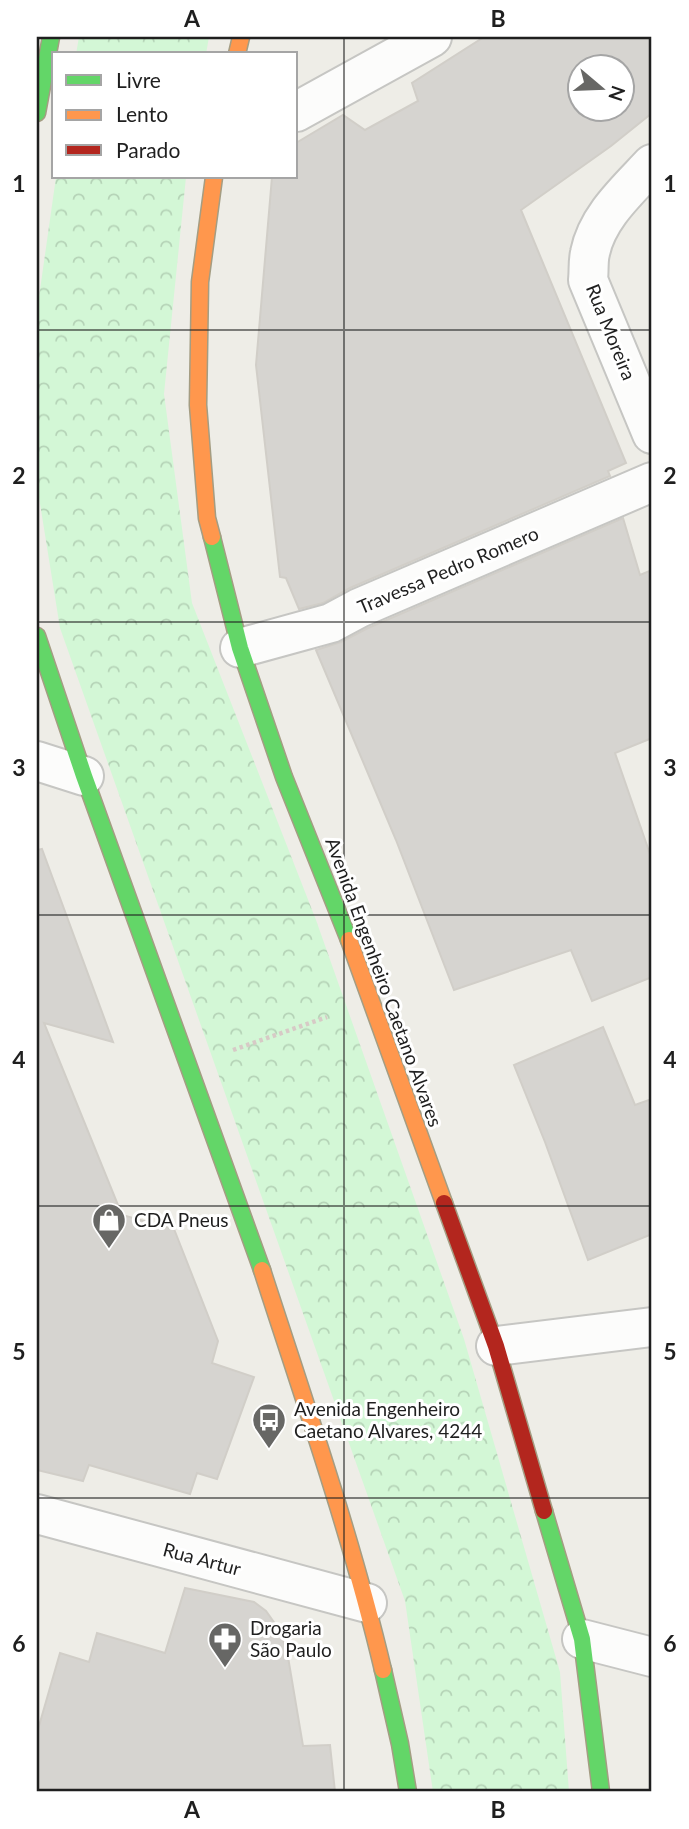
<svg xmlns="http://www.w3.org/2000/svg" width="689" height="1829" viewBox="0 0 689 1829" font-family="Lato,sans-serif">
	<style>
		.park { fill: url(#park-crowns) }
		.building { fill: #d6d4d0; stroke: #d1cec8; stroke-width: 2; fill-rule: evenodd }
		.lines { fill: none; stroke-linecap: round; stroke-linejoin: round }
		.street-casing { stroke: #c6c6c3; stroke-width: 42 }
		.fast-casing { stroke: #a49d83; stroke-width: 19 }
		.slow-casing { stroke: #a49d83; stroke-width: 19 }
		.jam-casing { stroke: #a49d83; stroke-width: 19 }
		.path { stroke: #d7cac6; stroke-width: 4.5; stroke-dasharray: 3.5 3.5; stroke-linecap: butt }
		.street { stroke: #fcfcfb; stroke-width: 38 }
		.fast { stroke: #63d668; stroke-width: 16 }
		.slow { stroke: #ff974d; stroke-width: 16 }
		.jam { stroke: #b3261e; stroke-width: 16 }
		.grid { fill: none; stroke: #1f1f1f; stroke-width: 2; stroke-opacity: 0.55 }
		.labels { text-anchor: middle; stroke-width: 6; stroke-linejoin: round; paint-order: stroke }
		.street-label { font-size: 19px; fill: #1f1f1f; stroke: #fff }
		.poi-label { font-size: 19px; fill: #1f1f1f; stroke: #fff; text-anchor: start }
		.neatline { fill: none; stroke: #1f1f1f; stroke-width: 2.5 }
		.grid-label { font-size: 23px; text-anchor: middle; font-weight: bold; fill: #1f1f1f }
	</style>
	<defs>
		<pattern id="park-crowns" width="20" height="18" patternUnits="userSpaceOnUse" patternTransform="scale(1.75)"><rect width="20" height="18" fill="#d3f7d6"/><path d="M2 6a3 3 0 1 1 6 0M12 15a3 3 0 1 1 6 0" fill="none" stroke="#b5d3b7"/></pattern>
	</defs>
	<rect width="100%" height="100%" fill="#eeede7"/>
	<path class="park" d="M79 37H209L206 54H76Z
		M56 177H186L164 394 192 603 316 920 464 1339 560 1672 569 1792H433L405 1601 60 628 37 485V311Z"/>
	<path class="building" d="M484 37H652V113L611 146 521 210 626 463 608 471 610 476 350 588 323 603 299 609 286 578 280 577 256 365 272 177H296V143L343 115 365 130 418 101 412 83ZM580 66H622V108H580Z
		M623 518 640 575 652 570V738L615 753 652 860V977L592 1001 571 950 454 990 396 840 316 650 341 642 368 628Z
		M42 849 113 1042 44 1023 122 1215 174 1229 218 1341 212 1363 254 1377 217 1479 197 1473 190 1494 89 1465 83 1481 37 1470V850Z
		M603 1027 635 1105 652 1099V1234L588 1260 545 1142 514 1065Z
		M185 1588 254 1602 266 1611 278 1628 287 1651 303 1746 330 1745 335 1792H37V1733L60 1653 89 1662 97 1633 165 1653Z"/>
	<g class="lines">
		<g class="street-casing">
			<path id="street" d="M296 112 432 37
				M652 164C628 190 597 217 590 253 588 261 589 271 588 280L652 434
				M240 648 331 623 359 608 652 482
				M37 761 84 776
				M496 1346 652 1327
				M37 1514 367 1603
				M582 1639 652 1657"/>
		</g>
		<g class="fast-casing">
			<path id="fast" d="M37 113 51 37
				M212 537 240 648 284 777 349 940
				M37 636 84 776 262 1270
				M544 1511 582 1639 601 1792
				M383 1670 400 1744 408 1792"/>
		</g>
		<g class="slow-casing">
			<path id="slow" d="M237 54 241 37
				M212 537 207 518 198 405 200 282 214 177
				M349 940 444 1203
				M262 1270C305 1403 351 1535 383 1670"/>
		</g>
		<g class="jam-casing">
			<path id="jam" d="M444 1203 496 1346 544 1511"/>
		</g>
		<path class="path" d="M233 1050 327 1017"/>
		<use href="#street" class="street"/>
		<use href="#fast" class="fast"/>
		<use href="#slow" class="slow"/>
		<use href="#jam" class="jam"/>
	</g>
	<path class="grid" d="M344 37V1792M37 330H652M37 622H652M37 915H652M37 1206H652M37 1498H652"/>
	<defs>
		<g id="shop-pin" transform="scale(1.75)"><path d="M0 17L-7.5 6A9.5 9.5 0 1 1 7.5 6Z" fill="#676765" stroke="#fff"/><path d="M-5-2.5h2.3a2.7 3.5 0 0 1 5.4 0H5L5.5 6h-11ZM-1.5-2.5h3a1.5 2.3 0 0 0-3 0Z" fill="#fff"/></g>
		<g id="bus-pin" transform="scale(1.75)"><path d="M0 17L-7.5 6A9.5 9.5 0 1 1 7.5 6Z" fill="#676765" stroke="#fff"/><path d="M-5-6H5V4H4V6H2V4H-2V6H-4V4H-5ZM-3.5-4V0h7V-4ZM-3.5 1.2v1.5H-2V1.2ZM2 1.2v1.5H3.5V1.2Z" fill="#fff"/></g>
		<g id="pharmacy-pin" transform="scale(1.75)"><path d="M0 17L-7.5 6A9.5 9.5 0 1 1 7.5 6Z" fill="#676765" stroke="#fff"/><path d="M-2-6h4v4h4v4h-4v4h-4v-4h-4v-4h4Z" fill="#fff"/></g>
	</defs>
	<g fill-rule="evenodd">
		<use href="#shop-pin" x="109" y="1220"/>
		<use href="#bus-pin" x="269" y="1420"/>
		<use href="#pharmacy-pin" x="225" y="1639"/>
	</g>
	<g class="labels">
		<g class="street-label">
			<text transform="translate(611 332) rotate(68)" y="7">Rua Moreira</text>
			<text transform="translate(448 570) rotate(-23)" y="7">Travessa Pedro Romero</text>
			<text transform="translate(384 982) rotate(70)" y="7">Avenida Engenheiro Caetano Alvares</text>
			<text transform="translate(202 1559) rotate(15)" y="7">Rua Artur</text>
		</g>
		<g class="poi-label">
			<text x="134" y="1227">CDA Pneus</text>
			<text x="294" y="1416">Avenida Engenheiro<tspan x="294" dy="22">Caetano Alvares, 4244</tspan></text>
			<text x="250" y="1635">Drogaria<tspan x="250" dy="22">São Paulo</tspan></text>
		</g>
	</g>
	<rect width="689" height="1829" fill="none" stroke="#ffffff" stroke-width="77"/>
	<rect x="52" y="52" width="245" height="126" fill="#ffffff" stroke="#a5a5a5" stroke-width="2"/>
	<rect x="66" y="75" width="35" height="10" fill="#63d668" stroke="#a5a5a5" stroke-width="2"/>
	<text x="116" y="88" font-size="21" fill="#1f1f1f">Livre</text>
	<rect x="66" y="110" width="35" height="10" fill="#ff974d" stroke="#a5a5a5" stroke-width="2"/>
	<text x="116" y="122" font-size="21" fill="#1f1f1f">Lento</text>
	<rect x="66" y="145" width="35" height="10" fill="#b3261e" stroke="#a5a5a5" stroke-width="2"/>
	<text x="116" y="158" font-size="21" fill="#1f1f1f">Parado</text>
	<g transform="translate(601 88) rotate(109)"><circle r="33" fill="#ffffff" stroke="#a5a5a5" stroke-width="2"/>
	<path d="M0-5L12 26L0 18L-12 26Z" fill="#676765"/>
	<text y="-10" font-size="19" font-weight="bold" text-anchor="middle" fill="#1f1f1f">N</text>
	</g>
	<rect x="38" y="38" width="612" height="1752" class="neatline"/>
	<g class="grid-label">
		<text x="192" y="27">A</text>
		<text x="498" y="27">B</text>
		<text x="19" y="192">1</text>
		<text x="670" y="192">1</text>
		<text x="19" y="484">2</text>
		<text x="670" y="484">2</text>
		<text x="19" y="776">3</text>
		<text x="670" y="776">3</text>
		<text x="19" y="1068">4</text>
		<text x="670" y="1068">4</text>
		<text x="19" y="1360">5</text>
		<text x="670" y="1360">5</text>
		<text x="19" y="1652">6</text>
		<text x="670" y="1652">6</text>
		<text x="192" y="1818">A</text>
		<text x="498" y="1818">B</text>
	</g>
</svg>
